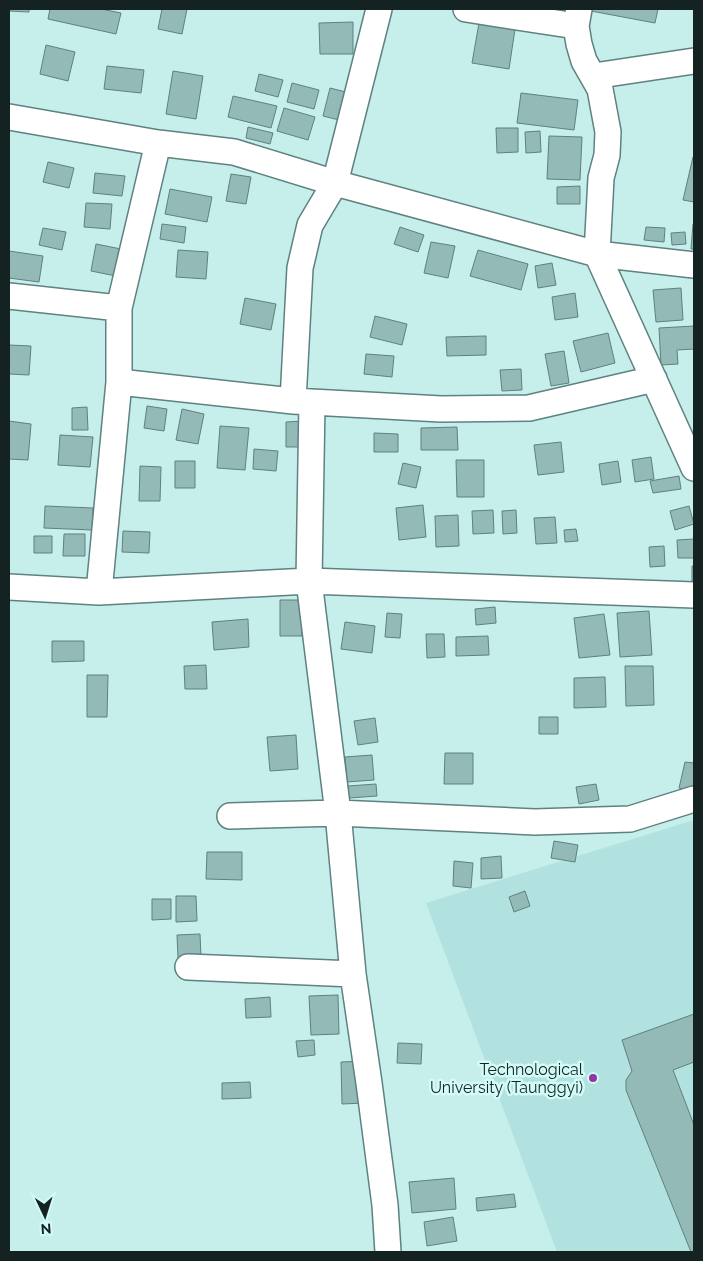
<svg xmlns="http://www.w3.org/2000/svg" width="703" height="1261" viewBox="0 0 703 1261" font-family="Raleway,sans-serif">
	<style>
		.built { fill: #b2e2df }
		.building { fill: #94bab8; stroke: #5d817f }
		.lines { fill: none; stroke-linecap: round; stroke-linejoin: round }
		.minor-casing { stroke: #5e8280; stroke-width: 28 }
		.minor { stroke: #fff; stroke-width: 25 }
		.poi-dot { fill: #92359f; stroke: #d3fbf8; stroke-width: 2 }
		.labels { text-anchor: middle; stroke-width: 5; stroke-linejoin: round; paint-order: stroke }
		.poi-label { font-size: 16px; fill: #142322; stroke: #d3fbf8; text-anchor: end }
	</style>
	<rect width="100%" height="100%" fill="#c6eeeb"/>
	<path class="built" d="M694 820V1252H557L426 903Z"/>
	<path class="building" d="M9 9H29V12L9 11Z
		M50 9H101L121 13 116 34 48 19Z
		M162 9H187L182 34 158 29Z
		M592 9H658L655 23 591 11Z
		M353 22V54H320L319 23Z
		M479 23 515 29 509 69 472 63Z
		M46 45 75 52 68 81 40 74Z
		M107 66 144 70 141 93 104 89Z
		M173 71 203 76 196 119 166 114Z
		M259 74 283 80 278 97 255 91Z
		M292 83 319 90 314 109 287 102Z
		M330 88 350 93 343 121 323 116Z
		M521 93 578 100 574 130 517 123Z
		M233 96 277 106 271 128 228 117Z
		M284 108 315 117 308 140 277 131Z
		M248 127 273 133 270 144 246 138Z
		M496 128H518V152L497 153Z
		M540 131 541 152 526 153 525 132Z
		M549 136 582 137 580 180 547 179Z
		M693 157H694V202L683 200Z
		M48 162 74 168 69 188 43 182Z
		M95 173 125 176 122 196 93 193Z
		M231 174 251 177 246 204 226 201Z
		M580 186V204H557V187Z
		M170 189 212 197 207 222 165 214Z
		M86 203 112 204 110 229 84 227Z
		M162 224 186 227 184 243 160 239Z
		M693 224 694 225V249H691Z
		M400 227 424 235 418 252 394 244Z
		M646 227 665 228 664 242 644 240Z
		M43 228 66 232 62 250 39 245Z
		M685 232 686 244 672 245 671 233Z
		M431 242 455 246 448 278 424 273Z
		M96 244 121 249 116 276 91 271Z
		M178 250 208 252 206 279 176 277Z
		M478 250 528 264 521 290 470 276Z
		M9 251 43 256 39 282 9 278Z
		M552 263 556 285 538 288 535 266Z
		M681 288 683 320 656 322 653 290Z
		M575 293 578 317 555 320 552 297Z
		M245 298 276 304 271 330 240 324Z
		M375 316 407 324 402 345 370 337Z
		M694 326V349L677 350 678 364 661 365 659 328Z
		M608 333 615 363 581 372 573 341Z
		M486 336V355L447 356 446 337Z
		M9 345 31 346 29 375 9 374Z
		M564 351 569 383 551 386 545 354Z
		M366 354 394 356 392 377 364 374Z
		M521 369 522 390 502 391 500 370Z
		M147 406 167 409 164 431 144 428Z
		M87 407 88 430H72V408Z
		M182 409 204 414 198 444 176 440Z
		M9 421 31 424 28 460 9 459Z
		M304 421V447H286V422Z
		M220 426 249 428 245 470 217 468Z
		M457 427 458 450H421V428Z
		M374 433 398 434V452H374Z
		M60 435 93 437 90 467 58 465Z
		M561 442 564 472 538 475 534 445Z
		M254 449 278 451 276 471 253 469Z
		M651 457 654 479 635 482 632 460Z
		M456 460H484V497H457Z
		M175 461H195V488H175Z
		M618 461 621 482 602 485 599 464Z
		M403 463 421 467 416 488 398 484Z
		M140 466 161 467 160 501H139Z
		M679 476 681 489 653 493 650 481Z
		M423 505 426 537 399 540 396 508Z
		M45 506 93 508 92 530 44 528Z
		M689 506 694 524 675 530 670 511Z
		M493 510 494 533 473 534 472 511Z
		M516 510 517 533 503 534 502 511Z
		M458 515 459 546 436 547 435 516Z
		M555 517 557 543 536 544 534 518Z
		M576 529 578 541 565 542 564 530Z
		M123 531 150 532 149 553 122 552Z
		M64 534H85V556H63Z
		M34 536H52V553H34Z
		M694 539V558H678L677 540Z
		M664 546 665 566 650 567 649 547Z
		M692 566H694V581H692Z
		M280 600H302V636H280Z
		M495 607 496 623 476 625 475 609Z
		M649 611 652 655 620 657 617 613Z
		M387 613 402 614 400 638 385 637Z
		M604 614 610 655 579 658 574 618Z
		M248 619 249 647 214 650 212 622Z
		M345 622 375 626 372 653 341 649Z
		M426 634H444L445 657 427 658Z
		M488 636 489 655 456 656V637Z
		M52 641H84V661L52 662Z
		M206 665 207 689H185L184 666Z
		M625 666H653L654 705 626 706Z
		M87 675H108L107 717H87Z
		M605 677 606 707 574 708V678Z
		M539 717H558V734H539Z
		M375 718 378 742 358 745 354 721Z
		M296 735 298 769 270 771 267 737Z
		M445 753H473V784H444Z
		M372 755 374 780 347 782 345 757Z
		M685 762 694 763V791L679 788Z
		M376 784 377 796 349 798 348 786Z
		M596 784 599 800 579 804 576 787Z
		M554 841 578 845 575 862 551 858Z
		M207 852H242V880L206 879Z
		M501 856 502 878 481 879V858Z
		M454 861 473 863 471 888 453 886Z
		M525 891 530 906 514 912 509 897Z
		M176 896H196L197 921 176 922Z
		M152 899H171V919L152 920Z
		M200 934 201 957 178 958 177 935Z
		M338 995 339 1034 311 1035 309 996Z
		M270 997 271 1017 246 1018 245 999Z
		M694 1014V1062L673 1070 694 1125V1252H691L626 1090V1080L632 1071 622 1040Z
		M314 1040 315 1055 298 1057 296 1041Z
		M398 1043 422 1044 421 1064 397 1063Z
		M363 1061 364 1103 342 1104 341 1062Z
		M250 1082 251 1098 222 1099V1083Z
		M454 1178 456 1209 412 1213 409 1182Z
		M514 1194 516 1207 477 1211 476 1198Z
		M453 1217 457 1241 427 1246 424 1222Z"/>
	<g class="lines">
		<g class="minor-casing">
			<path id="minor" d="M466 9 576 26
				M579 9 576 26 579 44 584 61 600 89 608 132 607 155 601 178 597 254 694 468
				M594 76 694 61
				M9 117 158 143 234 152 335 183 597 254 694 265
				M9 296 119 308
				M119 382 293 401 441 409 529 408 654 379
				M293 401 300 268 310 225 335 183 379 9
				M312 402 309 581 338 813 353 974 369 1083 385 1205 388 1252
				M9 587 99 592 309 581 694 595
				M99 592 119 382V308L158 143
				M230 816 338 813 535 822 630 819 694 799
				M188 967 353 974"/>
		</g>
		<use href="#minor" class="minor"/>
	</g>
	<circle class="poi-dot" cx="593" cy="1078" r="5"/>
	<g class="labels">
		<g class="poi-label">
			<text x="583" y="1075">Technological<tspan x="583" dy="18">University (Taunggyi)</tspan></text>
		</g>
	</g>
	<rect width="703" height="1261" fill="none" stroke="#142322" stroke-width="20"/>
	<g transform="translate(45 1216) rotate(176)" stroke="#d3fbf8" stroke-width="4" paint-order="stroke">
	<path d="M0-4L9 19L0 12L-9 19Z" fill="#142322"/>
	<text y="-8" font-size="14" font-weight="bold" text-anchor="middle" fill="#142322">N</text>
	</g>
</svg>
